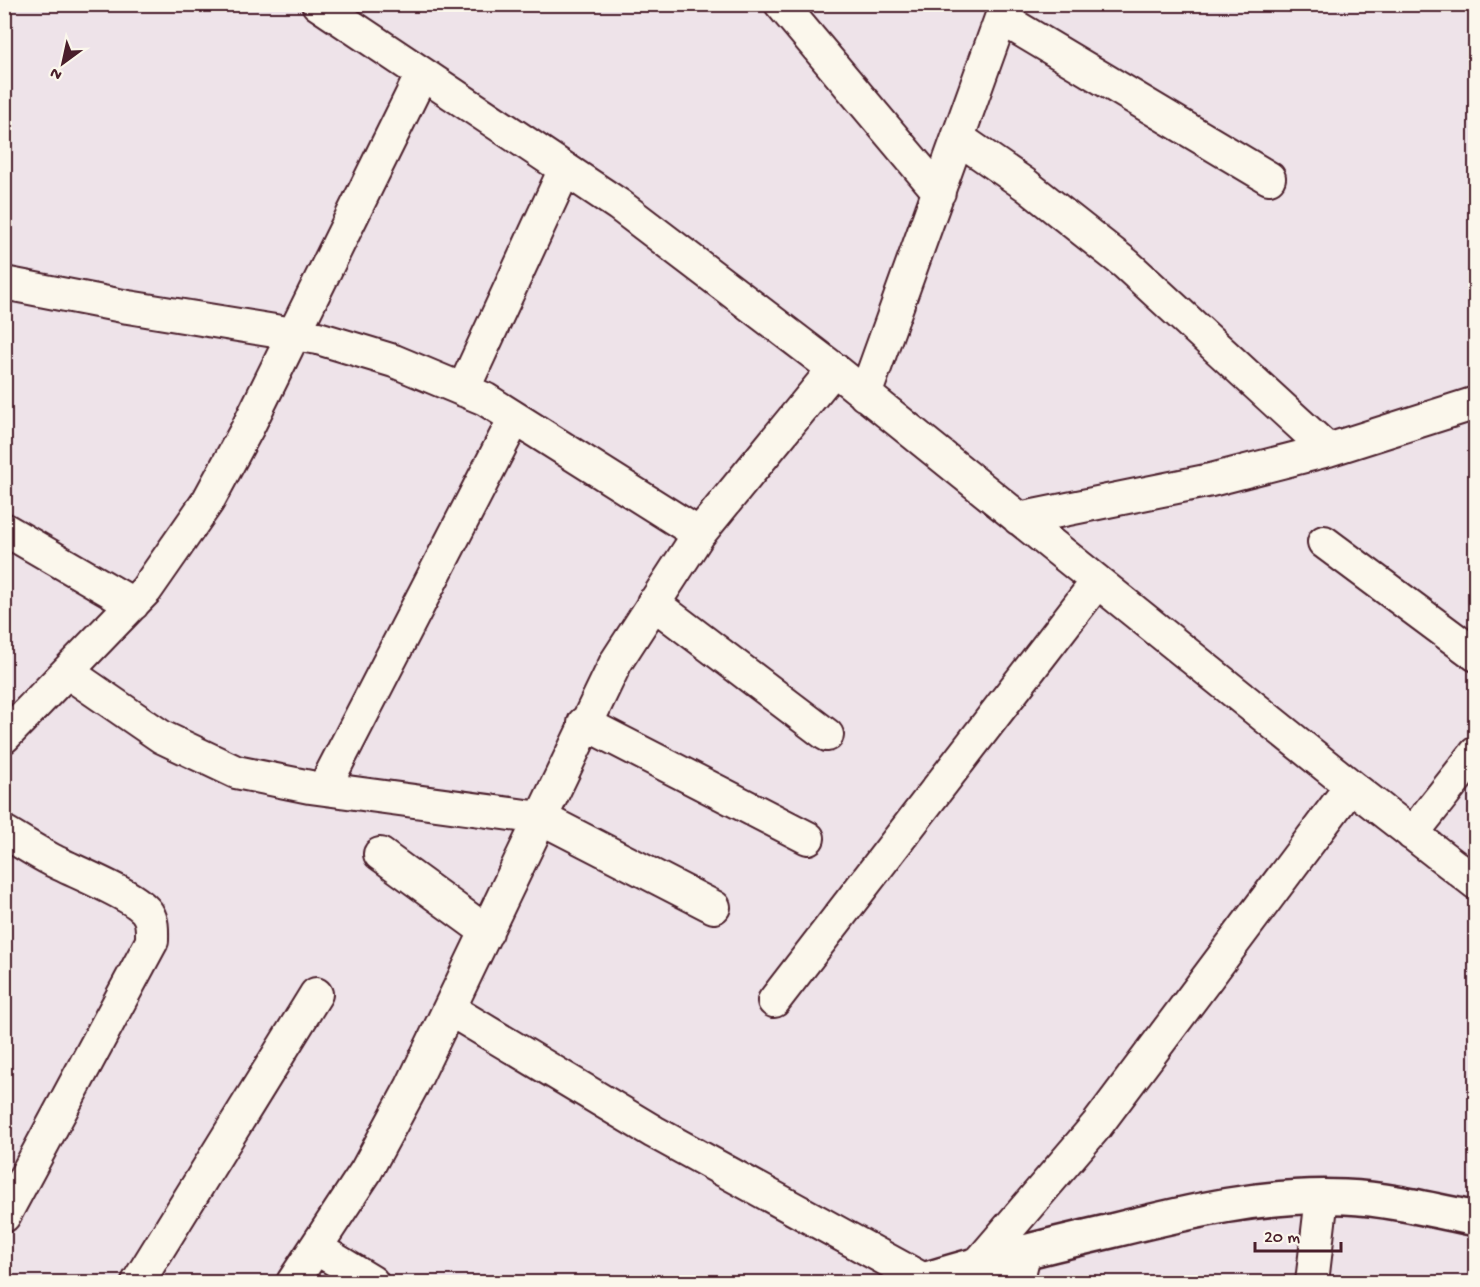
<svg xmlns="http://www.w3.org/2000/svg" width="1480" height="1287" viewBox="0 0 1480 1287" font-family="'Gochi Hand',sans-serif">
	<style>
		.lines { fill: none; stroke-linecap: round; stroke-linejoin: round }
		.street-casing { stroke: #4a1f2b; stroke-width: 36 }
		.secondary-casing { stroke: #4a1f2b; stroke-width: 38 }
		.street { stroke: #fbf7ec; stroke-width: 32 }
		.secondary { stroke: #fbf7ec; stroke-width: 33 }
	</style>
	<rect width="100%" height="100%" fill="#eee3e9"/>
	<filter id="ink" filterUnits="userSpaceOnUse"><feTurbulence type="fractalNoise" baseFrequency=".0167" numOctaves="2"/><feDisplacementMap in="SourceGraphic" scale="12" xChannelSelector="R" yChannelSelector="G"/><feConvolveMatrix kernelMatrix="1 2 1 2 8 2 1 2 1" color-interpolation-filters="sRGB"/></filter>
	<g filter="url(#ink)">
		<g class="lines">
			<g class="street-casing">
				<path id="street" d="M318 4 619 205 834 369 1351 786 1476 883
					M781 4 939 192
					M1001 18 1269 178
					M958 138 1026 185 1126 264 1328 450
					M4 283 128 307 318 338 394 361 485 399 699 534
					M463 390 565 169
					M865 395 1006 4
					M1019 519 1211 480 1328 450 1476 403
					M4 529 133 604
					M1324 542 1476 655
					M653 603 827 735
					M69 673 162 737 236 772 310 787 541 818 714 907
					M584 723 808 838
					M4 737 146 590 208 501 247 429 422 74
					M324 788 515 418
					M4 832C20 841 36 852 52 860 72 871 138 896 148 914 153 922 152 932 152 941L4 1216
					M1412 834 1476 753
					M380 854 487 932
					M774 1001 1097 582
					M449 1009 654 1132 924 1280
					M316 1248 372 1282
					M979 1263 1097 1125 1351 786
					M138 1282 316 994
					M293 1282 366 1171 412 1086 616 662 699 534 834 369
					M1017 1282 1025 1251
					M1312 1282 1322 1197"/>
			</g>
			<g class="secondary-casing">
				<path id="secondary" d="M917 1282C981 1262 1046 1246 1111 1231 1187 1212 1266 1193 1345 1197 1389 1199 1433 1210 1476 1219"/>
			</g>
			<use href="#street" class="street"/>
			<use href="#secondary" class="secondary"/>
		</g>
	</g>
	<rect width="1480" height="1287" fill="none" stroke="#fbf7ec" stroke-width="24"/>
	<rect x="12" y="12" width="1456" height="1263" fill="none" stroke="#4a1f2b" stroke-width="2" filter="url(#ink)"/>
	<g transform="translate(63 63) rotate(213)" stroke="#fbf7ec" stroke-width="4.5" paint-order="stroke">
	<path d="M0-4.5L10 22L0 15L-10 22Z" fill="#4a1f2b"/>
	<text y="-9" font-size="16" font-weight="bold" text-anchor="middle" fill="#4a1f2b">N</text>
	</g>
	<path d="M1255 1242v9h86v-9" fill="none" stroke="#4a1f2b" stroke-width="3"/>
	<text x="1264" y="1242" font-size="18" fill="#4a1f2b" stroke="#fbf7ec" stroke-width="4.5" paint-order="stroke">20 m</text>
</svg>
